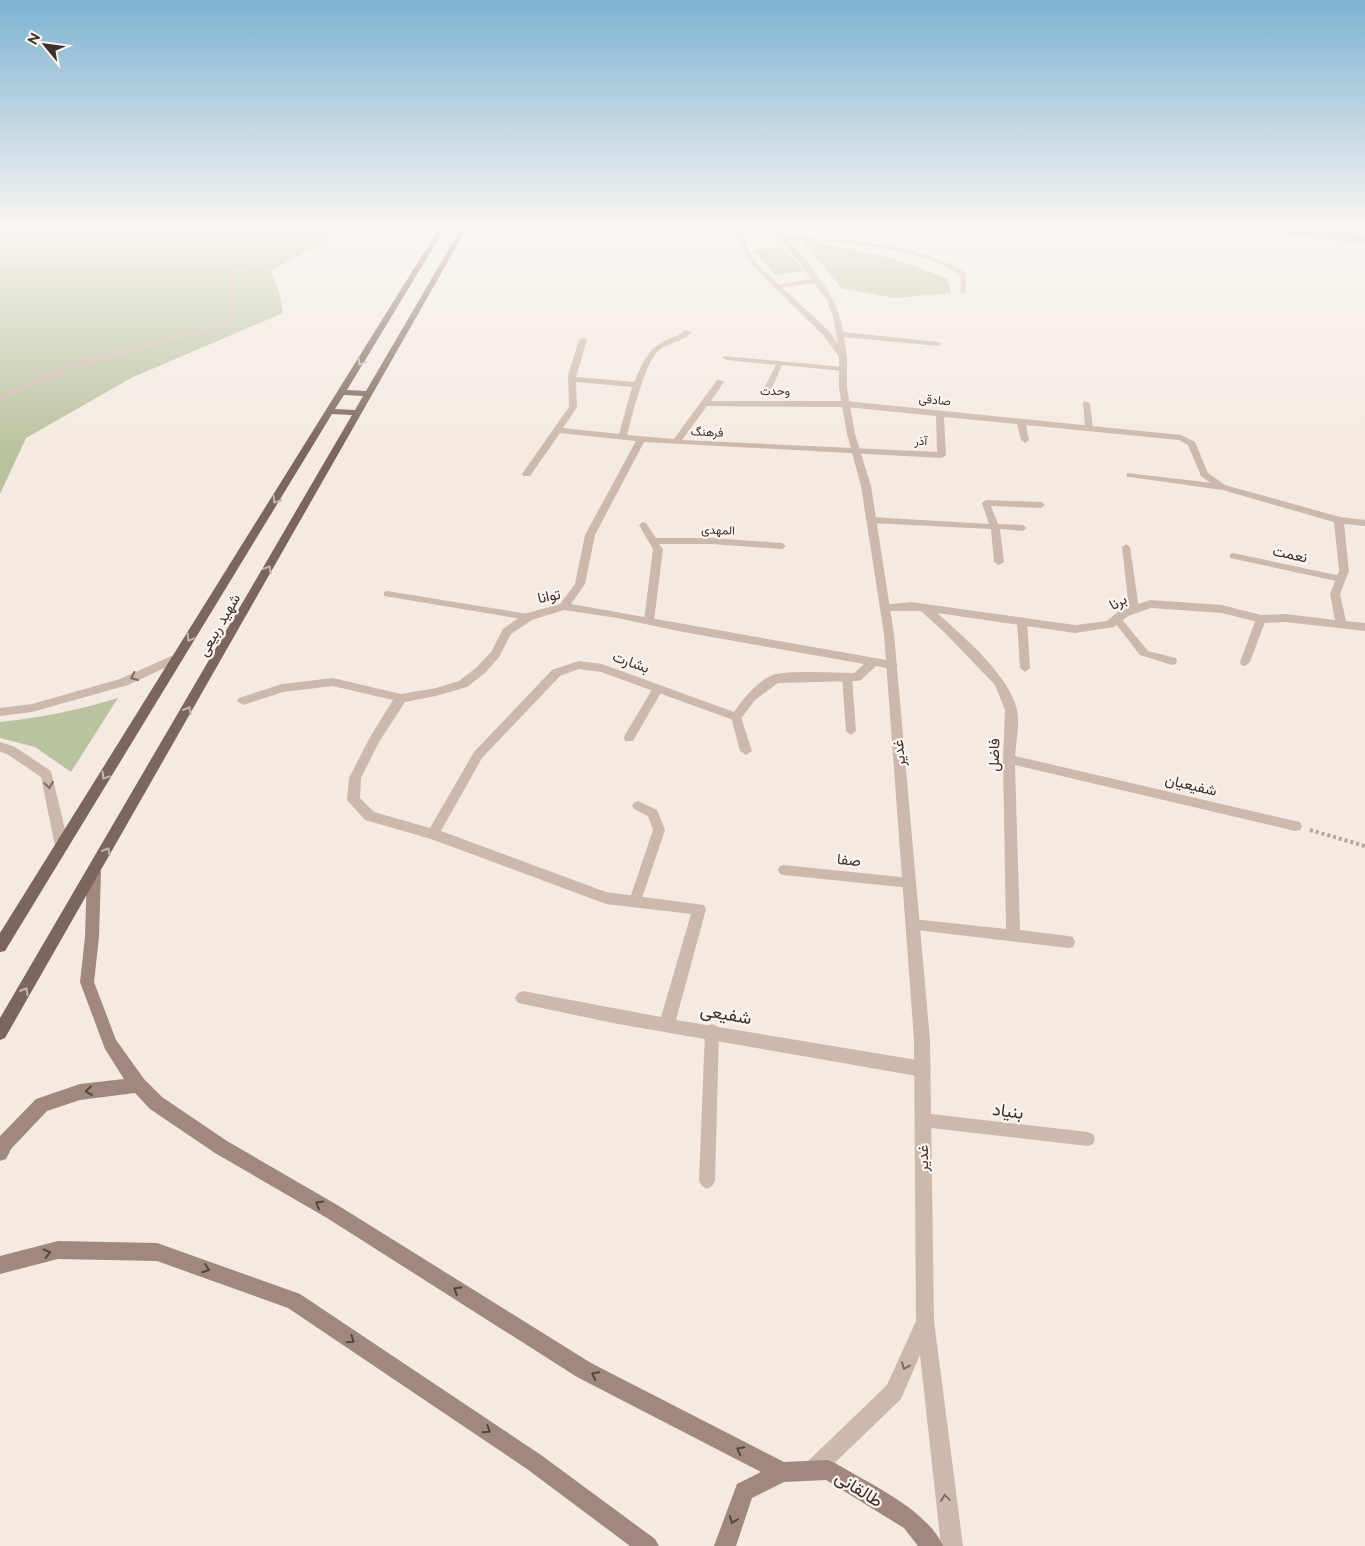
<svg xmlns="http://www.w3.org/2000/svg" width="1365" height="1546" viewBox="0 0 1365 1546" font-family="Raleway,Vazirmatn,sans-serif">
	<style>
		.green { fill: #bac3a0 }
		.lines { fill: none; stroke-linecap: round; stroke-linejoin: round }
		.river { fill: #80b1b0; fill-rule: evenodd }
		.path-far1 { stroke: #b8a396; stroke-width: 3; stroke-dasharray: 2.5 2.5; stroke-linecap: butt }
		.path { stroke: #b8a396; stroke-width: 4; stroke-dasharray: 3 3; stroke-linecap: butt }
		.service { fill: #cdb9ac; fill-rule: evenodd }
		.minor { fill: #cdb9ac; fill-rule: evenodd }
		.tertiary { fill: #cdb9ac; fill-rule: evenodd }
		.secondary { fill: #a0887d; fill-rule: evenodd }
		.primary { fill: #7c655c; fill-rule: evenodd }
		.oneway { stroke: #c2b4ac }
		.oneway2 { stroke: #7d6d65 }
		.oneway3 { stroke: #544540 }
		.labels { text-anchor: middle; stroke-width: 4.5; stroke-linejoin: round; paint-order: stroke }
		.far-street-label { font-size: 12px; fill: #3b2f2b; stroke: #fbf4ee }
		.street-label { font-size: 15px; fill: #3b2f2b; stroke: #fbf4ee }
		.near-street-label { font-size: 18px; fill: #3b2f2b; stroke: #fbf4ee }
	</style>
	<rect width="100%" height="100%" fill="#f4eae1"/>
	<path class="green" d="M0 230H333L327 240 271 270 280 295 283 313 131 378 26 438 0 494Z
		M801 239 891 258 947 278 951 293 894 298 841 288Z
		M782 247 804 271 775 275 754 250Z
		M118 698 71 772 35 747 0 738V722C40 718 79 710 118 698Z"/>
	<g class="lines">
		<path class="river" d="M1284 230H1340L1365 234V244L1293 235 1287 234Z"/>
		<path class="path-far1" d="M1310 830 1314 831"/>
		<path class="path" d="M1310 830 1365 846"/>
		<path class="service" d="M289 230H297L243 264 236 275 235 318 225 325 74 369 24 389 0 401V396C64 359 149 343 221 323L229 317 230 275 239 262Z
			M781 236C843 240 911 240 966 273V292L963 294 960 292 961 275C919 250 869 245 822 242 808 241 793 242 779 239L778 238Z
			M724 356 843 367 847 369 843 371 782 365 772 388 768 390 764 388 776 365 727 360 723 358Z
			M1083 401 1090 403 1093 429 1089 431 1085 429Z
			M1127 473 1222 484 1226 487 1222 490 1130 477H1127Z
			M986 500 1041 502 1045 505 1041 508 991 506 998 524 1023 525 1027 528 1023 531 1000 529 1004 562 999 565 994 562 991 529 871 523 867 520 871 517 989 524 982 503Z
			M643 522 646 523 656 538H711L782 543 786 546 782 549 711 544H659L663 549 654 621 649 624 644 621 653 549 639 525Z
			M1126 544 1130 547 1139 609 1134 612 1129 609 1122 547Z
			M1233 553 1341 576 1346 579 1341 582 1230 558V554Z
			M387 591 528 614 533 617 528 620 384 596V592Z
			M1117 616 1120 617 1148 651 1176 658 1177 661 1176 664 1172 665 1140 655 1112 619Z
			M1261 616 1266 619 1250 662 1245 666 1241 665 1240 662 1256 619Z
			M1022 618 1027 621 1030 668 1025 672 1020 668 1017 621Z
			M847 673 852 677 856 731 851 735 846 731 842 677Z
			M658 685 663 689 633 741H625L624 738 625 735 654 686Z
			M736 713 741 717 752 751 746 755 740 751 731 717Z
			M638 801 657 810 665 830 641 901 639 905 635 906 631 905 629 901 653 830 648 816 634 809 632 806 634 803Z
			M784 865 910 878 914 879 916 883 914 887 910 888 784 875 780 874 778 870 780 866Z
			M712 1024 717 1026 719 1031 715 1181 712 1186 707 1189 702 1186 699 1181 705 1031 707 1026Z
			M923 1113 1088 1132 1093 1134 1095 1139 1093 1144 1088 1146 923 1127 918 1125 916 1120 918 1115Z"/>
		<path class="minor" d="M774 230H781C805 262 838 291 843 332L938 342 942 344 938 346 844 337 847 357 840 359 834 320 827 300 814 283 776 288 772 286 811 279Z
			M685 330 692 332C683 342 668 342 658 351 645 363 632 416 627 435L674 439 717 380H720L724 382 711 401H846L1181 435 1195 442 1208 473 1225 485 1340 517 1365 520V526L1344 524 1349 571 1340 594 1346 621 1365 623V631L1286 622 1261 623 1222 613 1151 608 1128 616 1114 627 1075 633 937 613C962 635 1010 676 1017 710 1020 723 1016 742 1015 756L1295 821 1300 822 1302 826 1300 830 1295 831 1015 765 1020 930 1068 936 1073 937 1075 942 1073 947 1068 948 908 929 906 925 908 921 913 919 1006 929 1003 759 1005 710 995 685 945 633 921 611H885L880 607 881 605 911 602 1075 625 1107 621 1120 610 1150 600 1222 605 1261 615 1286 614 1335 620 1330 594 1339 571 1334 522 1219 489 1201 476 1188 445 1179 440 1026 425 1029 440 1025 443 1021 440 1017 424 944 417 946 455 942 458 644 442 595 535 585 584 571 604 892 661 898 665 892 669 876 666 861 680 857 681 778 683 755 700 740 720 736 721 601 672 579 669 560 676 482 758 441 831 606 892 704 905 706 909 676 1020 923 1061 929 1064 931 1069 929 1074 923 1077 618 1024 518 1003 515 998 518 993 523 991 661 1017 691 914 606 904 431 839 365 820 347 800 349 778 370 737 393 700 333 686 283 692 243 705 237 701 239 698 282 684 333 678 401 694 436 688 459 681 477 667 491 652 503 629 524 614 560 604 575 584 585 535 636 441 560 433 530 476H524L522 474 569 407 568 375 579 340 583 338 587 340 576 377 634 382C643 364 647 348 668 339 675 336 680 336 685 330ZM576 382 632 387 619 434 563 428 577 407ZM707 406 846 407 936 416 937 452 682 440ZM564 610 617 618 683 632 864 664 854 673C834 673 791 670 773 675 757 681 743 699 734 712L602 664 579 661 552 670 474 752 430 828 374 812 360 798 361 778 379 742 405 702 436 696 467 687 485 673 499 657 511 634 532 620Z"/>
		<path class="tertiary" d="M738 230H744L746 245 758 265 830 332 847 357V388L855 434 871 486 894 634 930 1040 934 1321 963 1546H941L920 1355 901 1399 819 1478 812 1481 805 1478 802 1471 805 1464 887 1385 916 1321 914 1040 884 634 861 486 847 434 839 388V357L824 336 754 267 739 245Z
			M178 653 184 657 182 660 128 685 32 712 0 716V708L32 704 120 679Z
			M0 742 15 747 51 771 69 846 67 850 62 852 57 850 55 846 41 777 7 754 0 752Z"/>
		<path class="secondary" d="M94 866 99 868 101 872 99 937 94 982 116 1040 144 1079 162 1097 227 1141 339 1206 591 1363 784 1462 828 1460 835 1463C868 1483 928 1510 943 1546H918L904 1528 826 1480 784 1482 752 1498 736 1546H714L737 1484 761 1472 577 1377 327 1218 215 1153 150 1109 135 1093 80 1100 47 1111 11 1149 6 1159 0 1161V1136L36 1099 80 1084 124 1079 105 1049 80 982 85 937 87 872 89 868Z
			M58 1241 157 1243 300 1294 541 1455 655 1539 659 1546H630L527 1469 288 1308 157 1261 58 1259 0 1274V1256Z"/>
		<path class="primary" d="M438 230H444L347 390 366 391 460 230H466L5 1038 0 1040V1018L352 415 332 414 5 951 0 952V933ZM344 395 363 396 355 410 335 409Z"/>
	</g>
	<defs><path id="oneway-chevron" d="M-2-3.5L2.5 0L-2 3.5" fill="none" stroke-width="1.6" stroke-linecap="round" stroke-linejoin="round" transform="scale(1.25)"/></defs>
	<g class="oneway">
		<use href="#oneway-chevron" transform="translate(361 362) rotate(121)"/>
		<use href="#oneway-chevron" transform="translate(276 500) rotate(122)"/>
		<use href="#oneway-chevron" transform="translate(268 569) rotate(-61)"/>
		<use href="#oneway-chevron" transform="translate(190 638) rotate(122)"/>
		<use href="#oneway-chevron" transform="translate(188 710) rotate(-60)"/>
		<use href="#oneway-chevron" transform="translate(105 776) rotate(122)"/>
		<use href="#oneway-chevron" transform="translate(107 851) rotate(-60)"/>
		<use href="#oneway-chevron" transform="translate(25 991) rotate(-60)"/>
	</g>
	<g class="oneway2">
		<use href="#oneway-chevron" transform="translate(134 677) rotate(155)"/>
		<use href="#oneway-chevron" transform="translate(49 785) rotate(81)"/>
		<use href="#oneway-chevron" transform="translate(905 1366) rotate(114)"/>
		<use href="#oneway-chevron" transform="translate(945 1498) rotate(-98)"/>
	</g>
	<g class="oneway3">
		<use href="#oneway-chevron" transform="translate(89 1091) rotate(174)"/>
		<use href="#oneway-chevron" transform="translate(319 1204) rotate(-150)"/>
		<use href="#oneway-chevron" transform="translate(47 1253) rotate(-14)"/>
		<use href="#oneway-chevron" transform="translate(206 1269) rotate(20)"/>
		<use href="#oneway-chevron" transform="translate(457 1290) rotate(-148)"/>
		<use href="#oneway-chevron" transform="translate(351 1340) rotate(34)"/>
		<use href="#oneway-chevron" transform="translate(595 1375) rotate(-153)"/>
		<use href="#oneway-chevron" transform="translate(487 1430) rotate(34)"/>
		<use href="#oneway-chevron" transform="translate(740 1450) rotate(-153)"/>
		<use href="#oneway-chevron" transform="translate(733 1520) rotate(111)"/>
	</g>
	<linearGradient id="sky" x2="0" y2="1"><stop stop-color="#7eb3d2"/><stop offset="0.51" stop-color="#faf6f2"/><stop offset="1" stop-color="#faf6f2" stop-opacity="0"/></linearGradient>
	<rect width="1365" height="447" fill="url(#sky)"/>
	<g class="labels">
		<g class="far-street-label">
			<text x="775" y="395">وحدت</text>
			<text transform="translate(935 400) rotate(6)" y="4">صادقی</text>
			<text transform="translate(707 432) rotate(3)" y="4">فرهنگ</text>
			<text transform="translate(921 441) rotate(3)" y="4">آذر</text>
			<text transform="translate(718 530) rotate(2)" y="4">المهدی</text>
		</g>
		<g class="street-label">
			<text transform="translate(1290 554) rotate(12)" y="5">نعمت</text>
			<text transform="translate(549 596) rotate(-12)" y="5">توانا</text>
			<text transform="translate(1118 602) rotate(-29)" y="5">برنا</text>
			<text transform="translate(219 625) rotate(-60)" y="5">شهید ربیعی</text>
			<text transform="translate(631 662) rotate(20)" y="5">بشارت</text>
			<text transform="translate(899 753) rotate(-95)" y="5">غدیر</text>
			<text transform="translate(994 755) rotate(-89)" y="5">فاضل</text>
			<text transform="translate(1191 785) rotate(13)" y="5">شفیعیان</text>
			<text transform="translate(849 860) rotate(6)" y="5">صفا</text>
			<text transform="translate(923 1158) rotate(-90)" y="5">غدیر</text>
		</g>
		<g class="near-street-label">
			<text transform="translate(726 1014) rotate(10)" y="6">شفیعی</text>
			<text transform="translate(1008 1111) rotate(7)" y="6">بنیاد</text>
			<text transform="translate(859 1489) rotate(32)" y="6">طالقانی</text>
		</g>
	</g>
	<g transform="translate(45 45) rotate(299)" stroke="#fbf4ee" stroke-width="4" paint-order="stroke">
	<path d="M0-4L9 19L0 12L-9 19Z" fill="#3b2f2b"/>
	<text y="-8" font-size="14" font-weight="bold" text-anchor="middle" fill="#3b2f2b">N</text>
	</g>
</svg>
